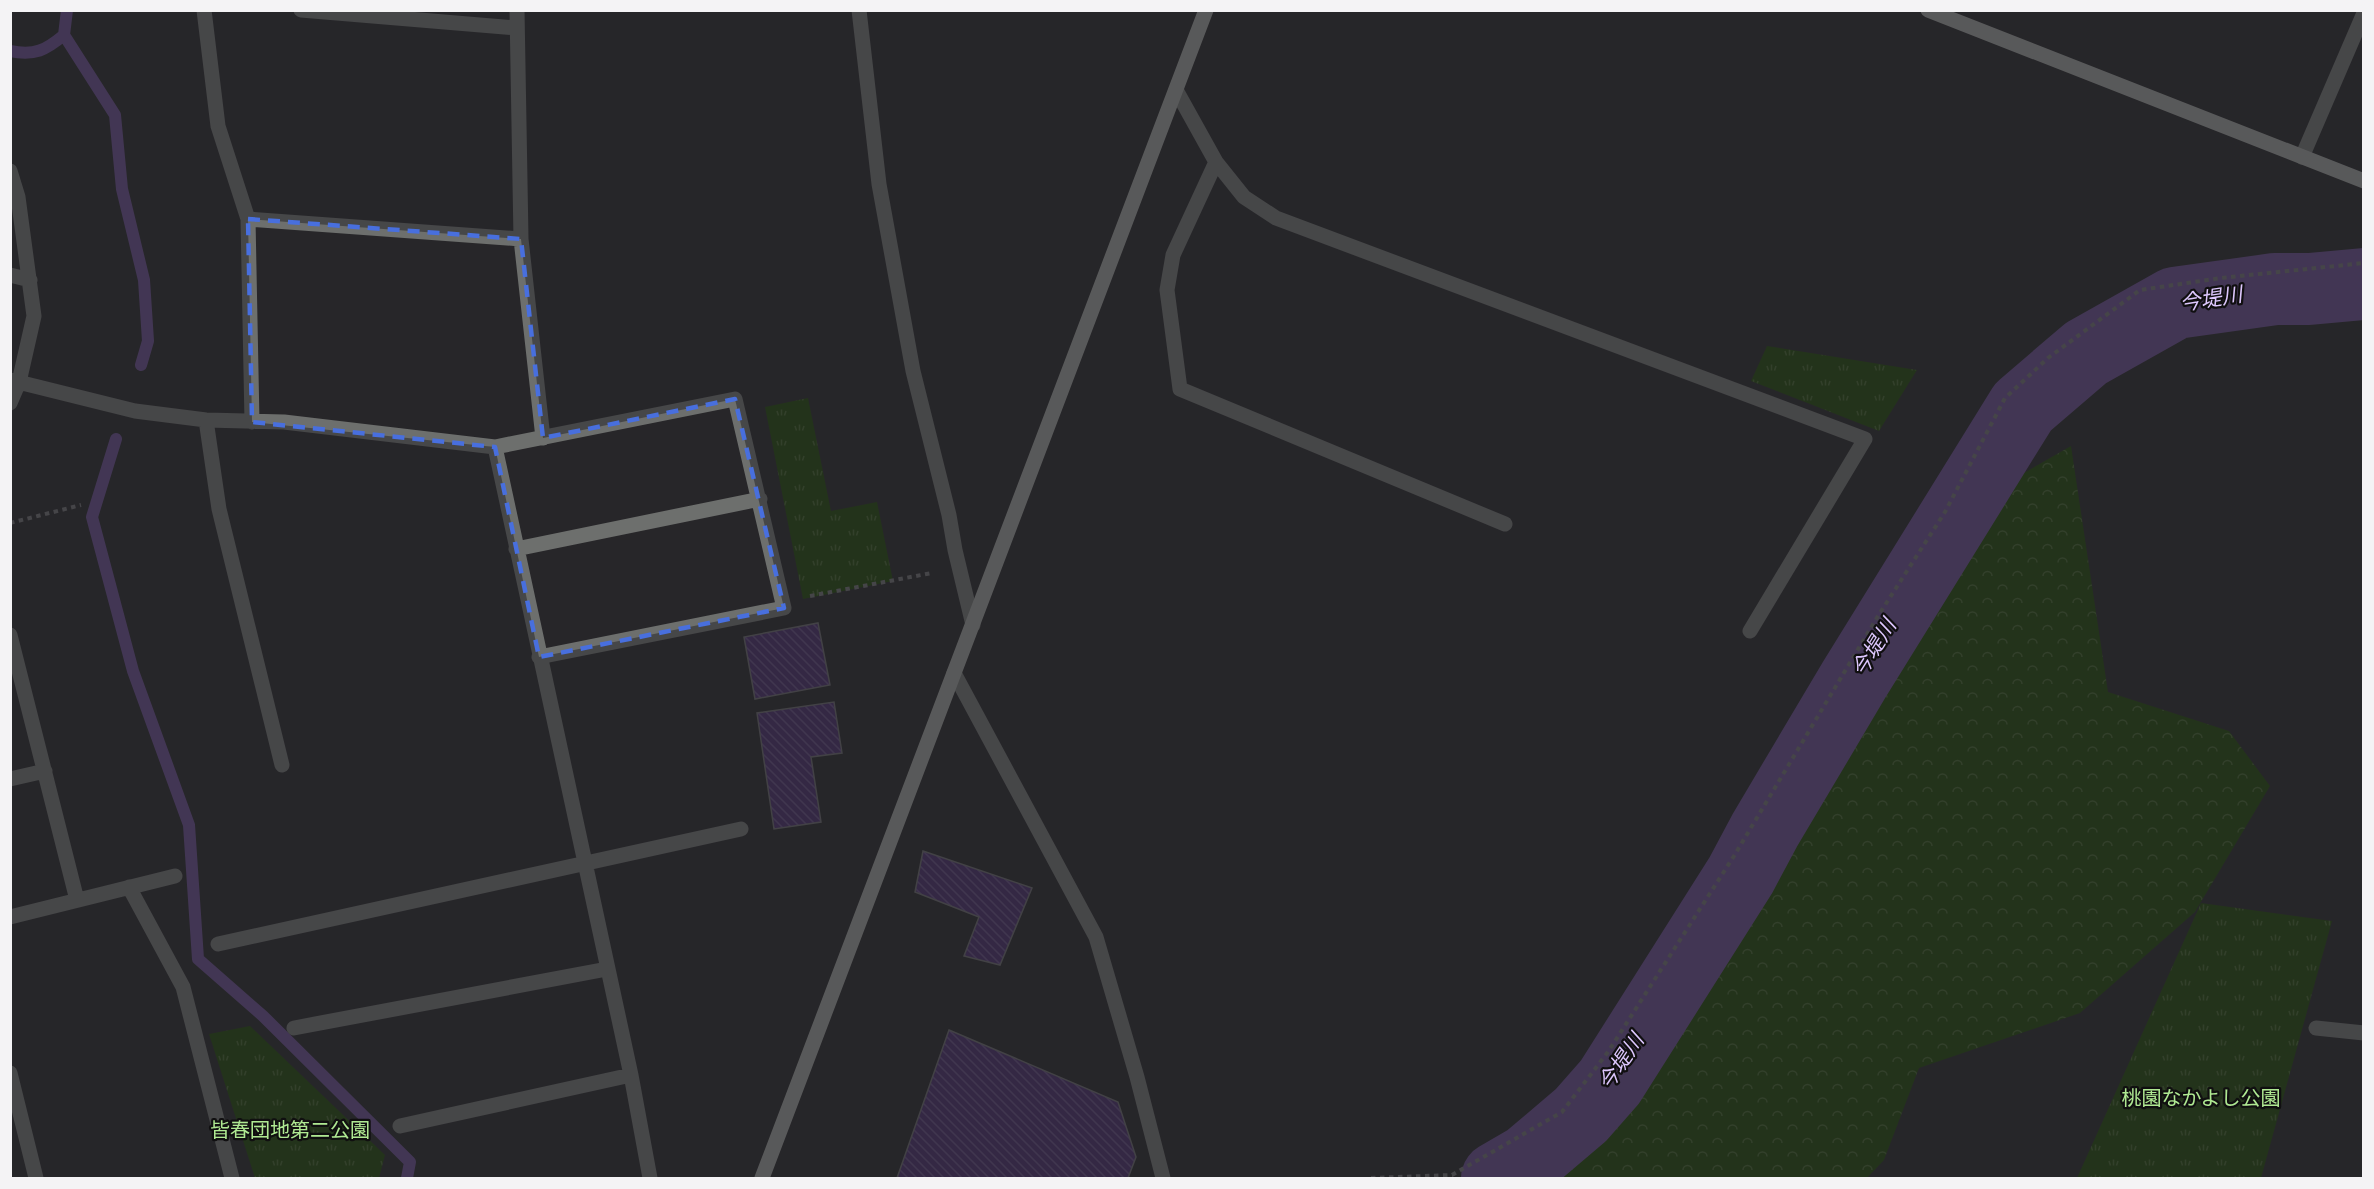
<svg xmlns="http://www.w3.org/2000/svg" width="2374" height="1189" viewBox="0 0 2374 1189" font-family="Helvetica,'Noto Sans JP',sans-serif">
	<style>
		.grass { fill: url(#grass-tufts) }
		.forest { fill: url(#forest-crowns) }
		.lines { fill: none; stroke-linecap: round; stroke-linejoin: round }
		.stream { stroke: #654b87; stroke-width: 12 }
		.river { stroke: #654b87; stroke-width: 72 }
		.building { fill: url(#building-back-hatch); stroke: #646367; stroke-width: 1.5 }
		.path { stroke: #6b6a6d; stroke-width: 4; stroke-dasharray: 4.5 4.5; stroke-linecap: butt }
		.street { stroke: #6d6f6d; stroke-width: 15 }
		.secondary { stroke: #969895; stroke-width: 15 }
		.marked { fill: none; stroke: #486fde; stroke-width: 4.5; stroke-dasharray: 12 8; stroke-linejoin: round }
		.labels { text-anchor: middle; stroke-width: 4.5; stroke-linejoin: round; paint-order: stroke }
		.park-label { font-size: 20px; fill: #afe992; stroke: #100f10 }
		.water-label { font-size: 21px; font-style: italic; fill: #ddc7fd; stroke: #100f10 }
	</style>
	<defs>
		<pattern id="grass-tufts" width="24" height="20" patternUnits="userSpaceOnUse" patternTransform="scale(1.5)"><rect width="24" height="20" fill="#21430a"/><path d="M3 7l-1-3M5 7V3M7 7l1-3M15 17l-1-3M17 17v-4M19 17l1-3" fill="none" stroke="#425f2e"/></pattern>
		<pattern id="forest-crowns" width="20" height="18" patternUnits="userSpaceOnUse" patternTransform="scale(1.5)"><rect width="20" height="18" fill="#21430a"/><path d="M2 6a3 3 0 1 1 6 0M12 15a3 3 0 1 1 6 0" fill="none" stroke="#425f2e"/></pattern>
		<pattern id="building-back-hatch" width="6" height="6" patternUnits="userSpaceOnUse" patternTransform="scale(1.5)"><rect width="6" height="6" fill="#462c65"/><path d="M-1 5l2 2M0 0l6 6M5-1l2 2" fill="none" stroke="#614b7c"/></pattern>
	</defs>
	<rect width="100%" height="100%" fill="#272629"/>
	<path class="grass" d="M1767 346 1917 370 1879 431 1751 381Z
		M808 398 831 511 877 502 893 581 803 599 765 407Z
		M2201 903 2332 921 2261 1178H2077Z
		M250 1026 385 1155 379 1178H255L209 1034Z"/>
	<path class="forest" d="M2071 446 2108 692 2229 731 2270 786 2195 912 2080 1013 1919 1068 1884 1160 1867 1178H1558L2003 485Z"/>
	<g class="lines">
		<path class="stream" d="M64 35 115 115 122 189 144 280 148 341 141 365
			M10 51C35 56 46 50 64 35L67 10
			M116 439 92 517 133 671 189 825 198 959 263 1016 410 1162 407 1178"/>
		<path class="river" d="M1497 1178 1528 1160 1581 1115 1610 1082 1741 875 1765 830 1854 680 2023 407 2086 353 2175 303 2275 289H2309L2364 284"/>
	</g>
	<path class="building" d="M818 623 830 685 755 699 744 637Z
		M834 702 842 753 811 757 821 822 774 829 757 713Z
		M923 851 1032 888 1000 965 964 956 979 917 915 892Z
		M949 1030 1118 1102 1136 1157 1128 1178H897Z"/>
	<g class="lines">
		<path class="path" d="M10 523 81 505
			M810 596 932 573
			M1371 1178 1452 1175 1562 1112 1608 1052 1734 856 1878 616 1945 512 2005 398 2048 358 2140 290 2221 278 2364 263"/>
		<path class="street" d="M204 10 218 126 248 219 252 422
			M301 10 517 28
			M517 10 521 239 543 438
			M859 10 879 184 913 371 949 515 955 550 973 625
			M1176 90 1216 162 1244 197 1276 218 1865 439 1750 631
			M2302 157 2364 13
			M1216 162 1173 255 1167 290 1180 389 1505 524
			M10 171 18 197 34 316 19 382 10 403
			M248 219 521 239
			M10 275 30 280
			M10 380 135 411 206 420 284 422 495 447 735 399 784 608 539 657
			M206 420 219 509 282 765
			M495 447 631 1075 650 1178
			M516 549 760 499
			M10 635 77 900
			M954 673 1096 937 1137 1077 1163 1178
			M10 779 45 771
			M129 887 183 987 232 1178
			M10 917 175 876
			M218 944 741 829
			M294 1028 607 969
			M2316 1028 2364 1033
			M10 1073 36 1178
			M400 1126 631 1075"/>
		<path class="secondary" d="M1928 10 2364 181
			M762 1178 1206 10"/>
	</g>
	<path d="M0 0H2374V1189H0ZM248 219 521 239 543 438 735 399 784 608 539 657 495 447 252 422Z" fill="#272629" fill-opacity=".55" fill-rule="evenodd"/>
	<path class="marked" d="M248 219 521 239 543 438 735 399 784 608 539 657 495 447 252 422Z"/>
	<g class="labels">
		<g class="park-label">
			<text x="2201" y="1105">桃園なかよし公園</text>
			<text x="290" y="1137">皆春団地第二公園</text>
		</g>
		<g class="water-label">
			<text transform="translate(2211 299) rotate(-9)" y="7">今堤川</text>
			<text transform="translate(1874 648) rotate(-58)" y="7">今堤川</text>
			<text transform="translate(1621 1062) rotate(-56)" y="7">今堤川</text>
		</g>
	</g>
	<rect width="2374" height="1189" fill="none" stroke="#f4f3f5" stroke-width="24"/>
</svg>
